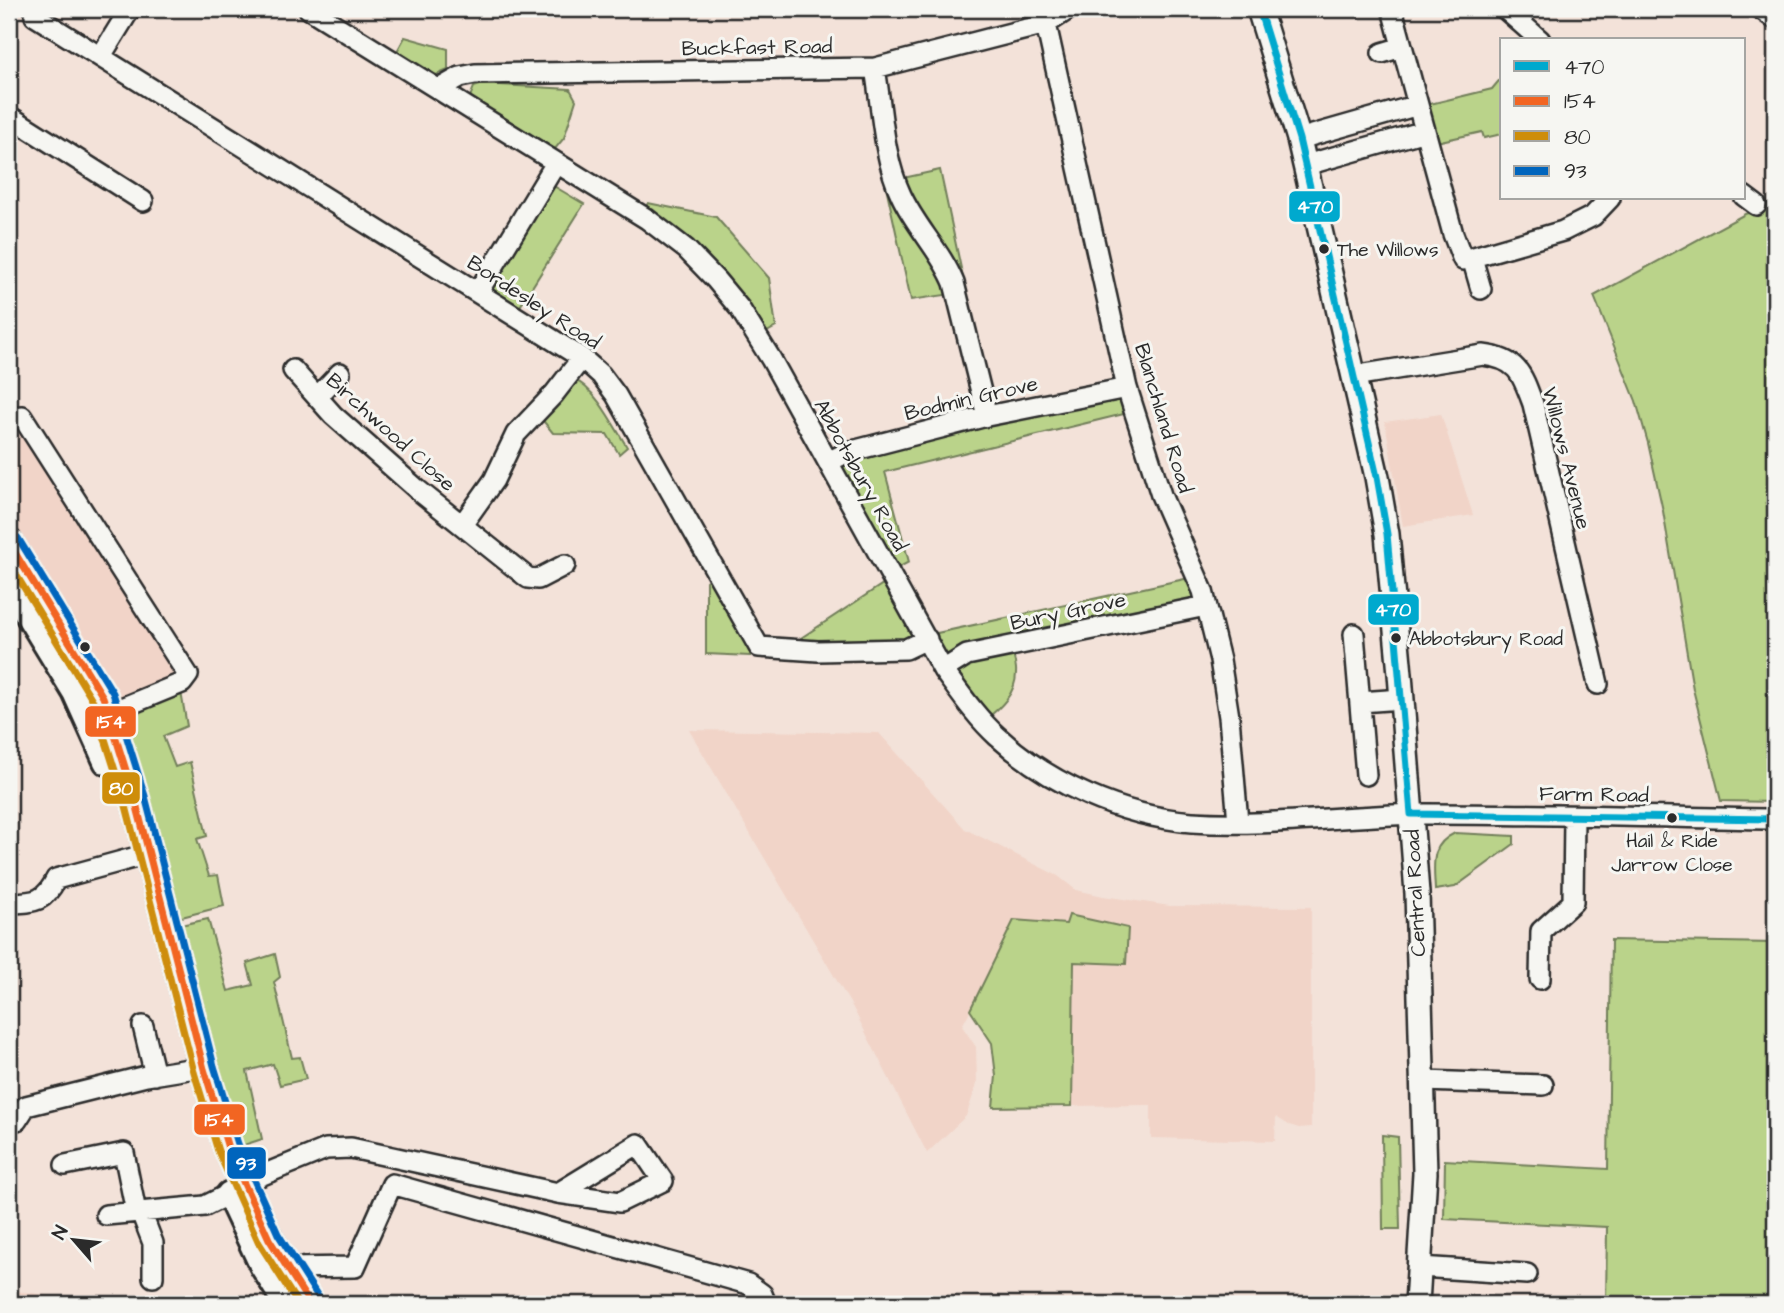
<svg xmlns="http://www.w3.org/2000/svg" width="1784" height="1313" viewBox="0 0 1784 1313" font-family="'Architects Daughter',sans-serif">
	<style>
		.built { fill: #f1d4c8 }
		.green { fill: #bad38a; stroke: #727f5a; stroke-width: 2 }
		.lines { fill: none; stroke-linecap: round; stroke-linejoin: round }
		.minor-casing { stroke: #2b2b2b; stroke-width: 24 }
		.major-casing { stroke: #2b2b2b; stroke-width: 28 }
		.highway-casing { stroke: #2b2b2b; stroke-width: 32 }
		.minor { stroke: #f6f6f2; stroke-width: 19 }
		.major { stroke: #f6f6f2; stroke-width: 23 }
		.highway { stroke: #f6f6f2; stroke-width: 26 }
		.bus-1-casing { stroke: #f6f6f2; stroke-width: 12 }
		.bus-2-casing { stroke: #f6f6f2; stroke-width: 12 }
		.bus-3-casing { stroke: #f6f6f2; stroke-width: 12 }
		.bus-4-casing { stroke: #f6f6f2; stroke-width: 12 }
		.bus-1 { stroke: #00a9ce; stroke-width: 7 }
		.bus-2 { stroke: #f26522; stroke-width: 7 }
		.bus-3 { stroke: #ce8d09; stroke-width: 7 }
		.bus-4 { stroke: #0065bd; stroke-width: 7 }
		.bus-dot { fill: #2b2b2b; stroke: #f6f6f2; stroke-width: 2.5 }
		.labels { text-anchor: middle; stroke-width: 6; stroke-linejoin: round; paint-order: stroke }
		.bus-label { font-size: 19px; fill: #2b2b2b; stroke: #f6f6f2; text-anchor: start }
		.street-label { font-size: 21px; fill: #2b2b2b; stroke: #f6f6f2 }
		.line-badge { stroke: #f6f6f2; stroke-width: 2.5 }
		.badge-label { font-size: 19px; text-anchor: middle; font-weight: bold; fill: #fff }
	</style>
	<rect width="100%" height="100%" fill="#f3e2d9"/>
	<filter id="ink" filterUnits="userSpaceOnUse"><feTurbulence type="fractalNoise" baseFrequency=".0143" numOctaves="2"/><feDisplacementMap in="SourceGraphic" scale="14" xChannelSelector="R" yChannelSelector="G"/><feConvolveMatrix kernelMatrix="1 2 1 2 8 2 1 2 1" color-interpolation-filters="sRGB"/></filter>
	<g filter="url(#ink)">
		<path class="built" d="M9 390 23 412 183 677 123 702 9 522Z
			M1441 414 1473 515 1403 526 1385 422Z
			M689 730 879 733 965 829 1058 876 1076 890 1103 896 1170 906 1311 907V1127L1299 1128 1289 1125 1276 1117 1275 1141 1151 1138V1105L993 1107 996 1076 992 1043 970 1011 962 1026 976 1047 977 1084 966 1116 927 1153 853 1008Z
			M9 1290 111 1304H9Z"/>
		<path class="green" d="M405 37 448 49V70L434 76 396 53Z
			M1502 77V134L1484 138 1482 132 1436 142 1426 105 1492 89Z
			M483 84 570 89 576 100 564 138 555 149 470 97 474 87Z
			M940 170 966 292 911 300 885 182Z
			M552 185 584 204 519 308 487 287Z
			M1775 198V802L1721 801 1693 689 1663 511 1648 443 1636 401 1594 296 1745 214 1766 207Z
			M648 203 716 217 769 278 776 327 767 332 725 275 693 241 645 208Z
			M574 380C595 387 615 428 627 447L619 454 607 434 553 433 540 417Z
			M1126 391 1132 412 885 472 909 562 892 571 833 462Z
			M1194 577 1203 604 1010 644C1012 653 1017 664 1016 673 1016 694 1000 708 985 720L928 635Z
			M710 578 750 648V656L706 654V581Z
			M889 580 921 637 906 645H797L801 638Z
			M181 692 187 726 163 736 175 767 190 762 207 836 197 839 209 876 218 875 224 906 174 919 118 719Z
			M1455 833 1514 836V844L1455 887 1435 890C1434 865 1429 845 1455 833Z
			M1069 915 1128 928 1126 964 1074 962 1072 1106 993 1107 996 1076 992 1043 970 1010 1014 920 1066 924Z
			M208 919 228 991 253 985 247 963 275 954 280 977 274 982 292 1058 300 1057 306 1079 280 1085 273 1064 247 1071 262 1139 238 1147 176 926Z
			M1611 940 1775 943V1304H1606L1607 1227 1444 1219 1445 1160 1608 1169Z
			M1382 1135 1398 1137 1400 1229H1383Z"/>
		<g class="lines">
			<g class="minor-casing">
				<path id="minor" d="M309 9 647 219 686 249 716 280 740 309 771 359 943 670C960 693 976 717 997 736 1049 784 1121 816 1192 822 1269 827 1348 815 1425 814 1542 814 1659 817 1775 819
					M1392 9 1453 234 1463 260 1563 231 1593 216 1610 198
					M1505 9 1540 40
					M1761 9 1775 19
					M35 16 582 358 601 375 616 395 759 647 818 651 906 649 927 639
					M1046 24 1127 388 1161 495 1203 591 1220 660 1229 717 1238 822
					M1382 53 1402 47
					M101 56 130 9
					M875 68C882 109 883 157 901 195 915 226 941 251 954 283L987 416
					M439 89 460 77 475 74 875 68 1046 24 1069 9
					M9 116 143 201
					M1299 139 1418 105
					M1306 165 1425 131
					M1744 196 1756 205
					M1472 258 1481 289
					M478 292 556 163
					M293 370 333 415 418 490 528 578 538 579 565 565
					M1353 376 1483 355C1518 359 1522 374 1533 404L1598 684
					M317 397 340 373
					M9 417 22 416 188 675 182 683 109 713
					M828 462 848 452 987 416 1127 388
					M462 525 494 480 516 434 554 394 582 358
					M1354 634 1366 775
					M943 670 967 655 1206 606
					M1360 702 1402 699
					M9 903C34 902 44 903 56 879L133 858
					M1540 979 1541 931 1573 902 1574 816
					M143 1026 155 1075
					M1423 1081 1543 1085
					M9 1121 17 1120 26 1106 146 1076 189 1069
					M65 1165 124 1153 136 1212
					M141 1212 153 1243V1277
					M106 1215 205 1206 229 1194 243 1183 326 1149 351 1148 558 1193 638 1144 663 1181 620 1202 558 1193
					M1420 1267 1527 1274
					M286 1268 355 1267 392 1184 748 1284 762 1294 766 1304"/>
			</g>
			<g class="major-casing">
				<path id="major" d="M1259 9 1299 139 1377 477 1387 534 1400 674 1417 893 1425 1173 1417 1304"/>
			</g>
			<g class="highway-casing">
				<path id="highway" d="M9 543 103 697 135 799 204 1069 228 1148 269 1239 310 1304
					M9 582 76 692 107 761
					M230 1195 263 1265 285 1300"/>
			</g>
			<use href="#minor" class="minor"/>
			<use href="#major" class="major"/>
			<use href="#highway" class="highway"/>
			<g class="bus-1-casing">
				<path id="bus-1" d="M1259 9 1299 139 1377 477 1387 534 1411 814
					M1411 814 1775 819"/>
			</g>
			<g class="bus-2-casing">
				<path id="bus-2" d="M9 543 103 697 135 799 204 1069 228 1148 269 1239 310 1304"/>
			</g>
			<g class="bus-3-casing">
				<path id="bus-3" d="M9 563 93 701 125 802 194 1072 218 1151 259 1243 298 1304"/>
			</g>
			<g class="bus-4-casing">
				<path id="bus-4" d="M18 538 113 693 145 796 214 1066 238 1144 278 1234 319 1298"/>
			</g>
			<use href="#bus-1" class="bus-1"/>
			<use href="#bus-2" class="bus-2"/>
			<use href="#bus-3" class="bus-3"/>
			<use href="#bus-4" class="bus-4"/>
		</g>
	</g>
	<g class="bus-dot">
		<circle cx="1324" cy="249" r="6"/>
		<circle cx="1396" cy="638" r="6"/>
		<circle cx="85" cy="647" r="6"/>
		<circle cx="1672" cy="818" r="6"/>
	</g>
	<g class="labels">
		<g class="bus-label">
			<text x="1337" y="256">The Willows</text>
			<text x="1409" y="645">Abbotsbury Road</text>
			<text x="1672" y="847" text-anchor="middle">Hail &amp; Ride<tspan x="1672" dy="24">Jarrow Close</tspan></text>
		</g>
		<g class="street-label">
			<text transform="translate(757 47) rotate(-1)" y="7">Buckfast Road</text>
			<text transform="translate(534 302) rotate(33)" y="7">Bordesley Road</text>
			<text transform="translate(971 398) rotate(-13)" y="7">Bodmin Grove</text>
			<text transform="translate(1164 418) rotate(73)" y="7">Blanchland Road</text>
			<text transform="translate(391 432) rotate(42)" y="7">Birchwood Close</text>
			<text transform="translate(1567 458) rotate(76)" y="7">Willows Avenue</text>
			<text transform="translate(861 475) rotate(61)" y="7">Abbotsbury Road</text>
			<text transform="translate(1068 611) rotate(-12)" y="7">Bury Grove</text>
			<text transform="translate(1594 794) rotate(1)" y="7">Farm Road</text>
			<text transform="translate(1415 893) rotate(-93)" y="7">Central Road</text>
		</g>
	</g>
	<g class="line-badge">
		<rect x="1288" y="190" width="53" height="33" rx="7" fill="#00a9ce"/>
		<rect x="1367" y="593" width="53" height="33" rx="7" fill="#00a9ce"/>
		<rect x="84" y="705" width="53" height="33" rx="7" fill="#f26522"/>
		<rect x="101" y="771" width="40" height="34" rx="7" fill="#ce8d09"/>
		<rect x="193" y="1103" width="53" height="33" rx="7" fill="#f26522"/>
		<rect x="226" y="1146" width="41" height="34" rx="7" fill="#0065bd"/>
	</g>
	<g class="badge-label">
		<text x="1315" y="213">470</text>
		<text x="1393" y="616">470</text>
		<text x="111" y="728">154</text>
		<text x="121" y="795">80</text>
		<text x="219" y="1126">154</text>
		<text x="246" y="1170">93</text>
	</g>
	<rect width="1784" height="1313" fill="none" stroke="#f6f6f2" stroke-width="35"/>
	<rect x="18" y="18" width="1749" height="1278" fill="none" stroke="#2b2b2b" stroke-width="2.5" filter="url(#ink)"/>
	<rect x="1500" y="38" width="245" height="161" fill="#f6f6f2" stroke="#a5a5a2" stroke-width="2"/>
	<rect x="1514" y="61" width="35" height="10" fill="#00a9ce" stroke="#a5a5a2" stroke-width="2"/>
	<text x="1564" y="74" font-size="21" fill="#2b2b2b">470</text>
	<rect x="1514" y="96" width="35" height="10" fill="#f26522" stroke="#a5a5a2" stroke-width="2"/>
	<text x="1564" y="108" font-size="21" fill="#2b2b2b">154</text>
	<rect x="1514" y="131" width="35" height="10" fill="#ce8d09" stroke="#a5a5a2" stroke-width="2"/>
	<text x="1564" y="144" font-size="21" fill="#2b2b2b">80</text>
	<rect x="1514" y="166" width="35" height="10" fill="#0065bd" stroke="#a5a5a2" stroke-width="2"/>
	<text x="1564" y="178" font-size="21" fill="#2b2b2b">93</text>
	<g transform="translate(74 1240) rotate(298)" stroke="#f6f6f2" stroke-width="5" paint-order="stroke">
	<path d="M0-5L12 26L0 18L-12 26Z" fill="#2b2b2b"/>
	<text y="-10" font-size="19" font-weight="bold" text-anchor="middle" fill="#2b2b2b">N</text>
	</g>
</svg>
